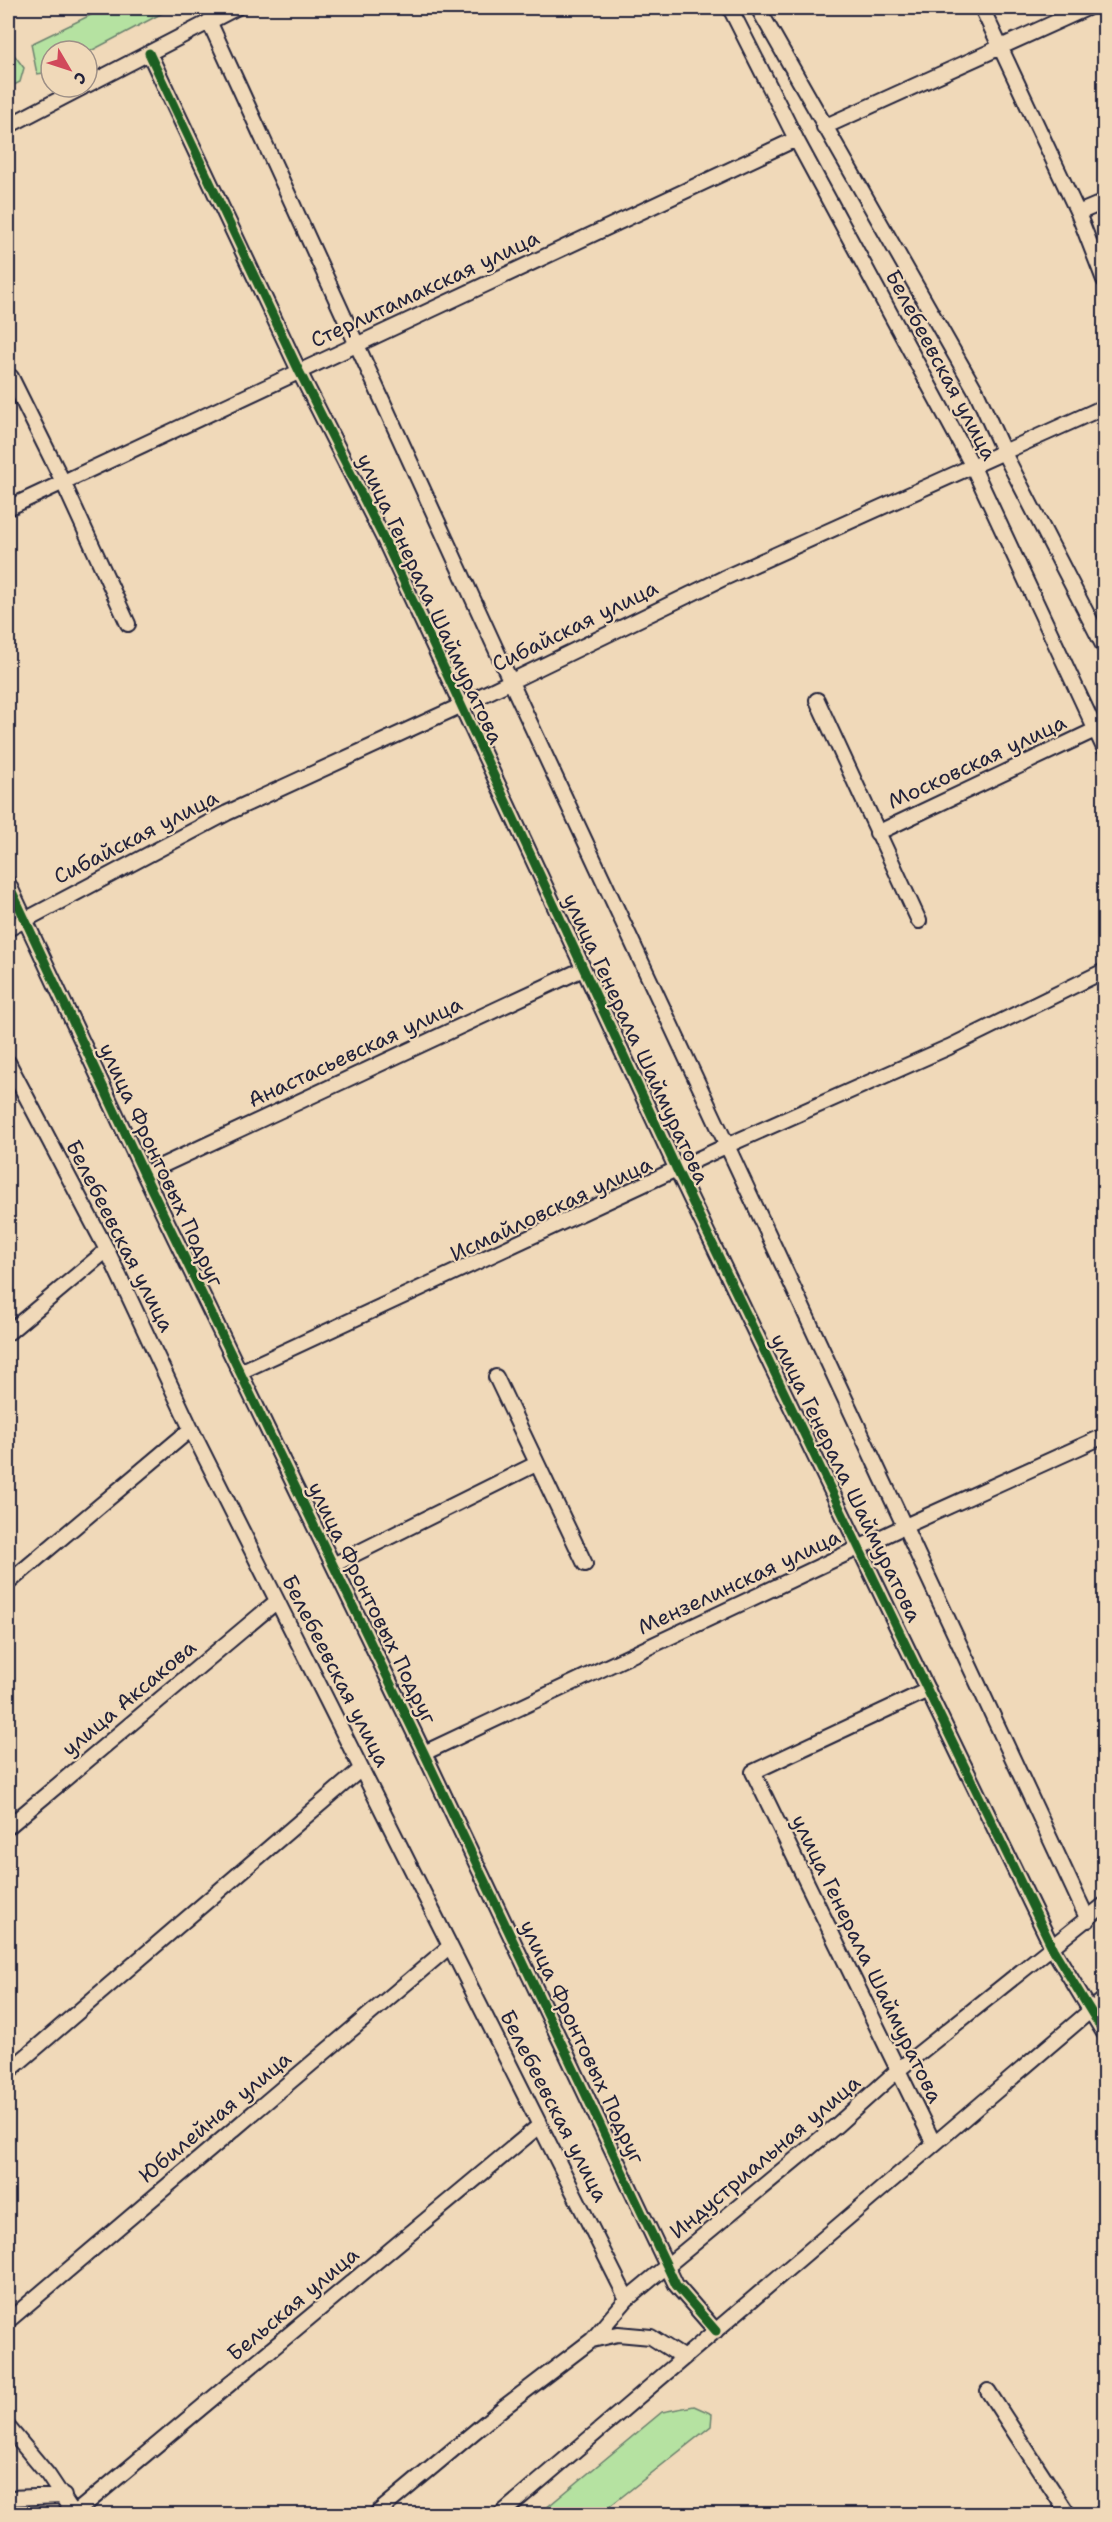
<svg xmlns="http://www.w3.org/2000/svg" width="1112" height="2522" viewBox="0 0 1112 2522" font-family="'Shantell Sans',sans-serif">
	<style>
		.green { fill: #b5e2a1; stroke: #6c826e; stroke-width: 1.5 }
		.lines { fill: none; stroke-linecap: round; stroke-linejoin: round }
		.minor-casing { stroke: #22223b; stroke-width: 18 }
		.minor { stroke: #f0d9b9; stroke-width: 14 }
		.cycleway-casing { stroke: #f0d9b9; stroke-width: 13 }
		.cycleway { stroke: #1b5e20; stroke-width: 9 }
		.labels { text-anchor: middle; stroke-width: 4.5; stroke-linejoin: round; paint-order: stroke }
		.street-label { font-size: 21px; fill: #22223b; stroke: #f0d9b9 }
	</style>
	<rect width="100%" height="100%" fill="#f0d9b9"/>
	<filter id="ink" filterUnits="userSpaceOnUse"><feTurbulence type="fractalNoise" baseFrequency=".0167" numOctaves="2"/><feDisplacementMap in="SourceGraphic" scale="12" xChannelSelector="R" yChannelSelector="G"/><feConvolveMatrix kernelMatrix="1 2 1 2 8 2 1 2 1" color-interpolation-filters="sRGB"/></filter>
	<g filter="url(#ink)">
		<path class="green" d="M105 8H172L87 53V51H51V72L37 74 31 44Z
			M8 55 15 56 24 68 20 82 8 88Z
			M694 2406 712 2414 711 2426 600 2514H539L662 2412Z"/>
		<g class="lines">
			<g class="minor-casing">
				<path id="minor" d="M730 8 796 139 972 465 1104 748
					M758 8 977 393 1004 453 1104 647
					M982 8 1078 213 1104 280
					M209 21 510 680 1088 1920
					M149 53 299 371 384 539 677 1170 911 1656 1053 1949 1104 2033
					M87 85 236 8
					M8 126 83 87
					M824 127 1087 8
					M1078 213 1104 202
					M11 377 63 482 128 624
					M8 508 796 139
					M817 700 919 921
					M877 833 1095 730
					M8 883 144 1174 424 1753 676 2285 716 2331
					M8 929 227 813 460 706 724 578 1104 407
					M8 1062 107 1250 191 1429 627 2299
					M144 1174 583 969
					M8 1333 107 1250
					M240 1372 726 1146 949 1047 1104 971
					M496 1377 585 1564
					M333 1565 536 1464
					M8 1583 191 1429
					M928 1690 753 1772 934 2144
					M424 1753 905 1526 1104 1436
					M8 1827 277 1601
					M8 2072 361 1769
					M8 2321 450 1946
					M592 2340 618 2334 651 2337 684 2358
					M988 2391 1068 2514
					M8 2427 48 2475 74 2514
					M8 2498 64 2496
					M74 2514 540 2125
					M376 2514 503 2408 592 2340 627 2299 837 2125 897 2071 1104 1905
					M501 2514 1104 1999"/>
			</g>
			<use href="#minor" class="minor"/>
			<g class="cycleway-casing">
				<path id="cycleway" d="M149 53 299 371 384 539 677 1170 911 1656 1053 1949 1104 2033
					M8 883 144 1174 424 1753 676 2285 716 2331"/>
			</g>
			<use href="#cycleway" class="cycleway"/>
		</g>
	</g>
	<g class="labels">
		<g class="street-label">
			<text transform="translate(425 289) rotate(-25)" y="7">Стерлитамакская улица</text>
			<text transform="translate(941 365) rotate(62)" y="7">Белебеевская улица</text>
			<text transform="translate(430 599) rotate(65)" y="7">улица Генерала Шаймуратова</text>
			<text transform="translate(575 626) rotate(-26)" y="7">Сибайская улица</text>
			<text transform="translate(977 762) rotate(-25)" y="7">Московская улица</text>
			<text transform="translate(136 837) rotate(-27)" y="7">Сибайская улица</text>
			<text transform="translate(636 1039) rotate(65)" y="7">улица Генерала Шаймуратова</text>
			<text transform="translate(355 1052) rotate(-25)" y="7">Анастасьевская улица</text>
			<text transform="translate(161 1165) rotate(65)" y="7">улица Фронтовых Подруг</text>
			<text transform="translate(551 1209) rotate(-25)" y="7">Исмайловская улица</text>
			<text transform="translate(120 1236) rotate(63)" y="7">Белебеевская улица</text>
			<text transform="translate(846 1478) rotate(64)" y="7">улица Генерала Шаймуратова</text>
			<text transform="translate(739 1582) rotate(-25)" y="7">Мензелинская улица</text>
			<text transform="translate(372 1603) rotate(64)" y="7">улица Фронтовых Подруг</text>
			<text transform="translate(336 1671) rotate(63)" y="7">Белебеевская улица</text>
			<text transform="translate(129 1698) rotate(-40)" y="7">улица Аксакова</text>
			<text transform="translate(867 1959) rotate(64)" y="7">улица Генерала Шаймуратова</text>
			<text transform="translate(582 2042) rotate(65)" y="7">улица Фронтовых Подруг</text>
			<text transform="translate(554 2106) rotate(63)" y="7">Белебеевская улица</text>
			<text transform="translate(215 2117) rotate(-40)" y="7">Юбилейная улица</text>
			<text transform="translate(765 2157) rotate(-40)" y="7">Индустриальная улица</text>
			<text transform="translate(293 2304) rotate(-40)" y="7">Бельская улица</text>
		</g>
	</g>
	<rect width="1112" height="2522" fill="none" stroke="#f0d9b9" stroke-width="30"/>
	<rect x="15" y="15" width="1082" height="2492" fill="none" stroke="#22223b" stroke-width="2" filter="url(#ink)"/>
	<g transform="translate(69 69) rotate(129)"><circle r="28" fill="#f0d9b9" stroke="#9e9087" stroke-width="1.5"/>
	<path d="M0-4.5L10 22L0 15L-10 22Z" fill="#d1495b"/>
	<text y="-9" font-size="16" font-weight="bold" text-anchor="middle" fill="#22223b">С</text>
	</g>
</svg>
